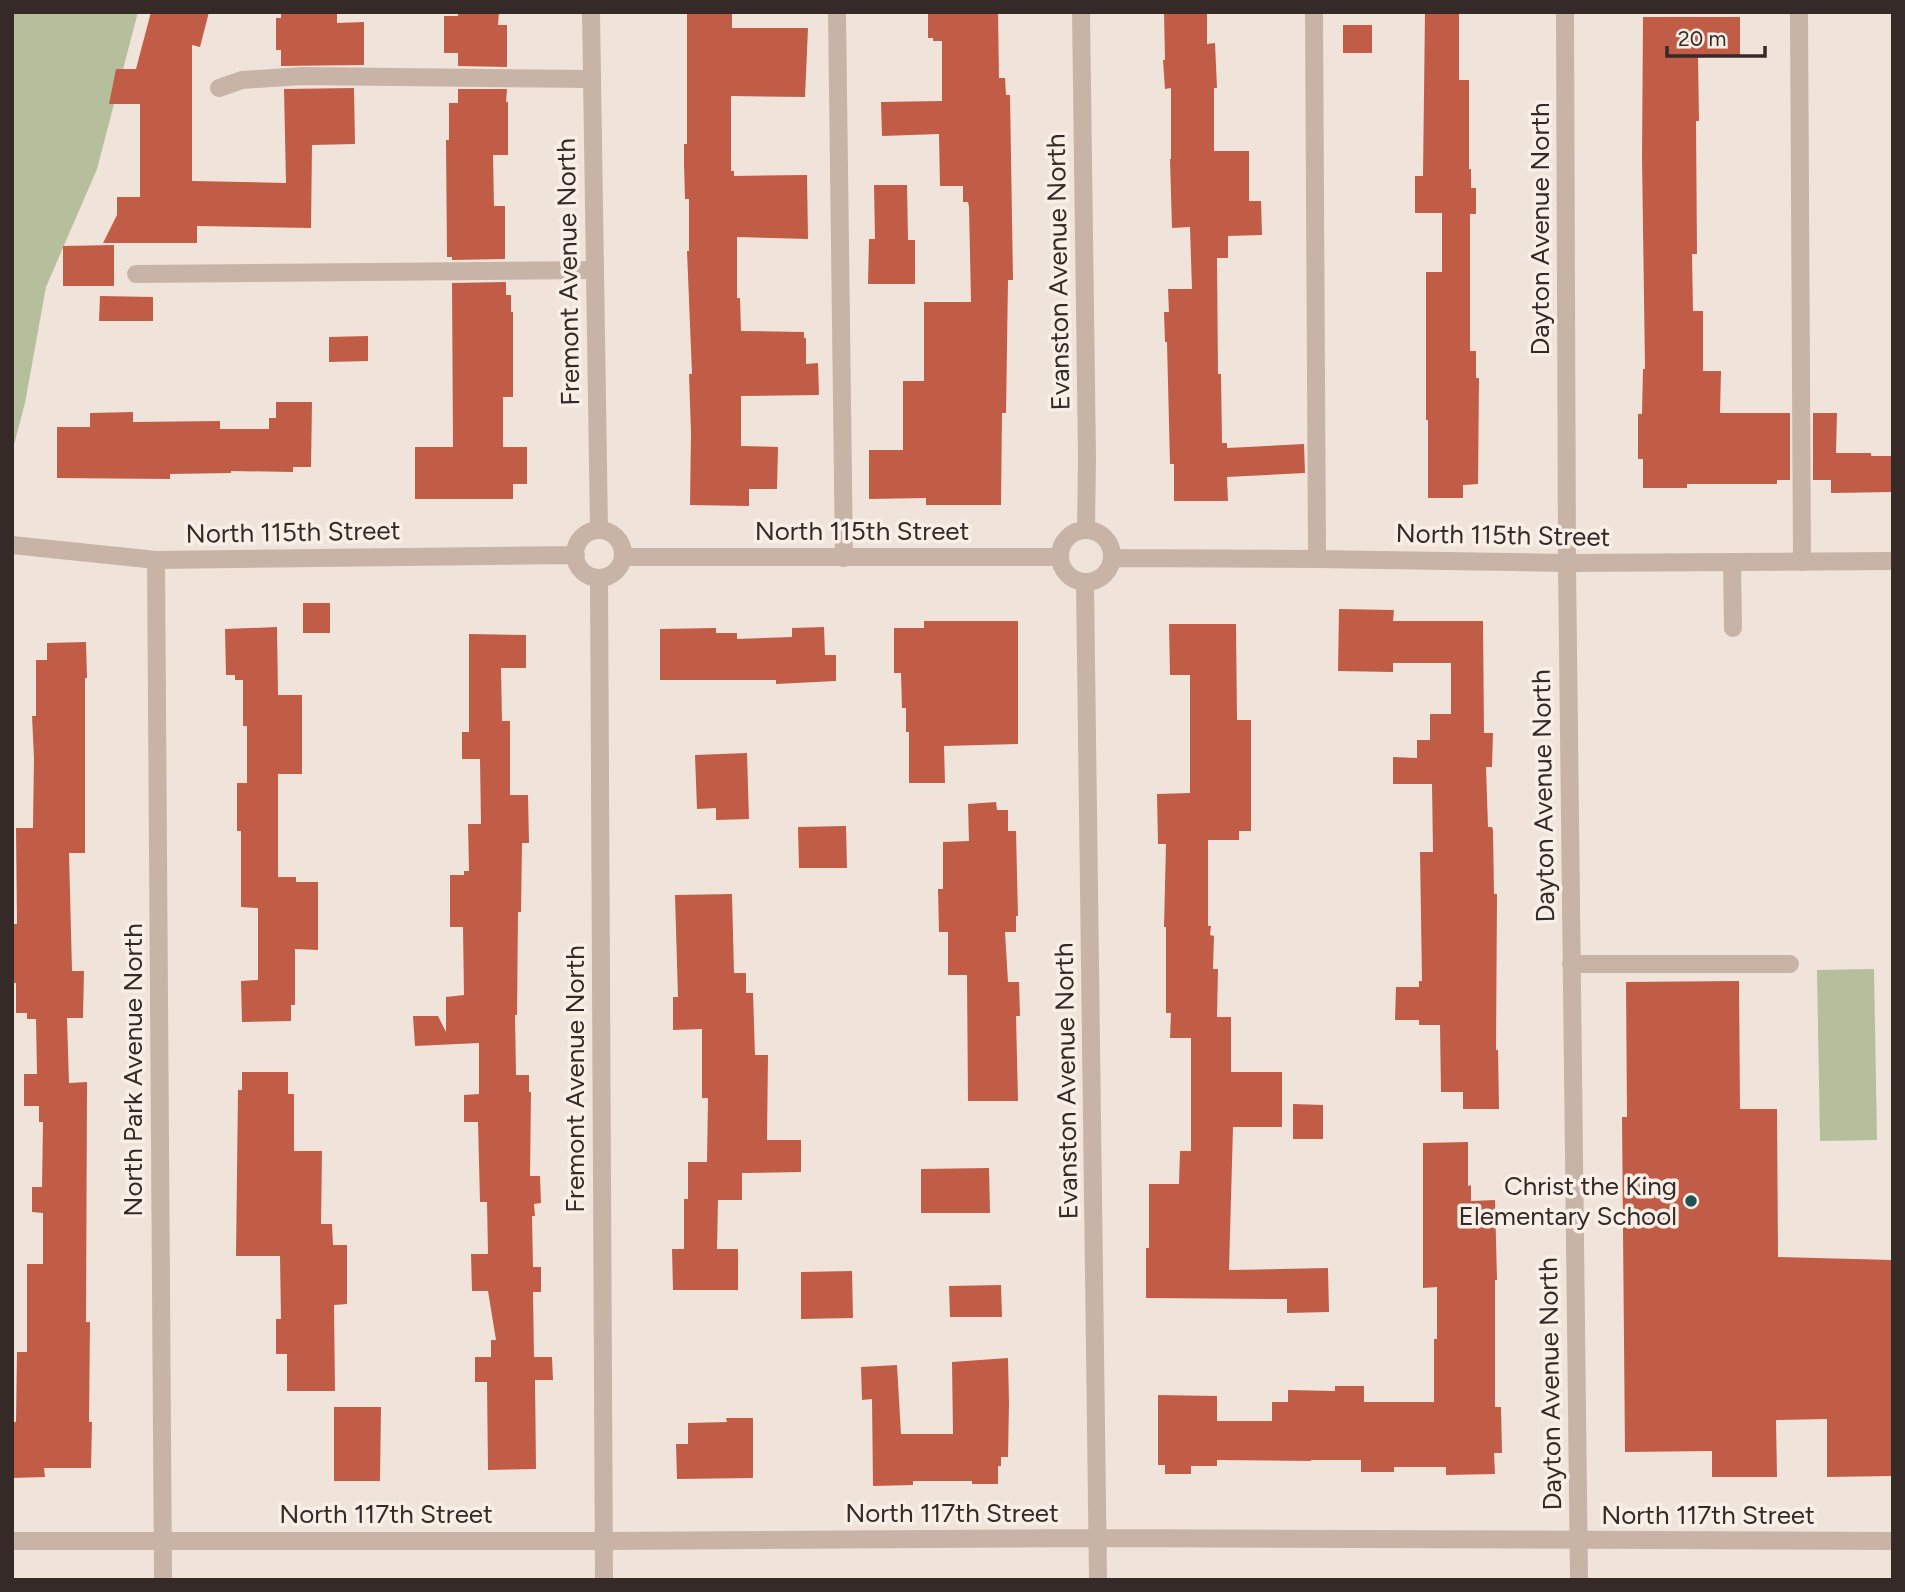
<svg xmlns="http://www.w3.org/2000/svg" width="1905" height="1592" viewBox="0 0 1905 1592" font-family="Figtree,sans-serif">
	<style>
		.green { fill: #b5bf9b }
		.building { fill: #c15c47 }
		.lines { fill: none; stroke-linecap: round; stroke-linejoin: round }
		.service { stroke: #c8b3a7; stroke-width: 18 }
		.minor { stroke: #c8b3a7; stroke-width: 18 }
		.tertiary { stroke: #c8b3a7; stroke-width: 18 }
		.poi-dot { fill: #1e5454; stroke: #f8efe6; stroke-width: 2.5 }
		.labels { text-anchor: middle; stroke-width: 7; stroke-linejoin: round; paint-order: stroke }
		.street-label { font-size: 26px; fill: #352a27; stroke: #f8efe6 }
		.poi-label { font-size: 26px; fill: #352a27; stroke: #f8efe6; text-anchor: end }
	</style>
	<rect width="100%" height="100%" fill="#f0e4da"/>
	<path class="green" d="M12 12H138L97 169 46 287 25 403 12 452Z
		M1874 969 1877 1140 1820 1141 1817 970Z"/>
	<path class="building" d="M151 12H209L200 47 192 45V181L286 183 284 89 354 88 355 144 312 145 311 228 197 226V243H103L117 215V197H140V104H109L116 69H136Z
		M281 12H337V23L364 22V65L281 66V50H276V18H281Z
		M458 12H499L498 25H507V67L458 66V53H444V16H458Z
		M687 12H732V28H808L805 97 731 96V171H734V176L807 175 808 239 737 237V298H740L741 331 804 332V338H806V364L818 363 819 395 741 396V446L778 447 777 489H749V506L690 505 691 433 689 374H692L687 251H689V199H685L684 164V144H687Z
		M928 12H998L999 78H1005L1006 95H1010L1013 280H1008L1006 413H1002L1001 505H926V498L869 499V450H903V381H924V302H971L969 207 968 202H963V186H940L939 134 882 136 881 102 942 101V41H933V38H928Z
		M1164 12H1207V44L1215 43 1217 88H1214V151H1249V201H1261L1262 235 1228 236V258H1217L1218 374H1221L1222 443H1227V448L1304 444 1305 473 1227 477 1228 501H1174V464H1170L1167 342H1165L1164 312H1169L1168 289H1192L1190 227 1172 228 1170 159H1171V88L1165 89 1163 60H1165Z
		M1425 12H1459V80H1469V169H1471V188H1476V214H1470V351H1476V378H1479L1478 484 1463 485V498H1428V420H1426V272H1442V213H1415V176H1423Z
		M1643 17H1740V57H1698L1699 121H1696L1697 254H1692L1693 311H1703V371H1721L1720 413H1790V480H1777V484H1687V488H1643V459H1638V414H1642L1643 369H1645L1642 157Z
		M1343 25H1372V53H1343Z
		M458 89H507L506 102H508V155H493L494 206H505V259L452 260V257H447L446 140H449V103H458Z
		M874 185H907L908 240H915V284H868L869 239H875Z
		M114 245V286H63V246Z
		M506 282V295H511V312H513V397H503V447H527V484H513V499H415V447H453L452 283Z
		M100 296 153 297V321H99Z
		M368 336V361L329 362V337Z
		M276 402H312L311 467H293V472L231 471V473L170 474V479L57 478V427H90V413L133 412V422L220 421V429H269V418H276Z
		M1813 413H1837L1836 453H1871V456H1893V492L1831 493V480H1813Z
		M303 603H330V633H303Z
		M1339 609 1394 610 1393 621H1483L1484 733H1493L1492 767H1486L1488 827H1492L1493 830 1494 894H1497L1496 1050H1498L1499 1109H1463V1092H1441L1440 1025H1419V1020H1395L1396 987H1419V981H1422L1420 852H1433L1432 784H1393V757L1417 758V740H1430V714H1451V663H1393V672L1338 671Z
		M924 621H1018V744L944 746 945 783H909V732H906V708H902L901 673H894V628H924Z
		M1169 624H1236L1237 720H1251V831H1239V840H1208V926H1211L1210 935 1214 936 1213 969H1218L1217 1017H1231V1072H1282V1127H1233L1229 1270 1328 1268 1329 1312 1287 1313V1299L1146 1298V1248H1149V1184H1179L1180 1151H1191V1038H1170L1171 1013H1166V927H1164L1166 844H1158L1157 794 1190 793V675H1170Z
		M277 627 278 695H302V774H278V877H296V882H318V950L295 949V1005H291V1021L242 1022 241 981 258 980V908L241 907V831H237V783H247V726H243V680H235V675H226L225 629Z
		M824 627 825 655H836V681L776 684V680H660V629L716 628V633H737V639L792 637V628Z
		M469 634 526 635V668H501L502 721H510V795H528L529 843H522L521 912H518L517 1015H515L516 1075H529V1092H531L530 1176H540L541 1203 534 1204 535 1216H532L533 1267H541V1292H533L534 1357H552L553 1380H535L536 1469 488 1470 487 1382H475V1357H491V1340H496L488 1291H472L471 1254H488L487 1202H480L478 1122H464V1095L479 1094V1043L415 1046 413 1016H438L446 1032V997L464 995 463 927H450V875H464V871H469L468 824H481L480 759H462V732H469Z
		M86 642 87 678H85V853H69L72 971H84L83 1018H67L69 1083 87 1082V1088L86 1322H90L89 1422H92L91 1468H44L45 1477 12 1478V1422H16L17 1352H27V1264H43V1213L32 1212V1187H42L43 1122H39V1106H24V1074H37L36 1019H27V1013H16V983H12V924H17L16 828H33L34 758 32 716H36V660H47V643Z
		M747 753 749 819 716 820V808L697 809 695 755Z
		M996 802 997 810H1008V831H1016L1018 916H1016V932H1005L1008 982H1019L1020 1016H1016L1018 1101H968L967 975H948V932H939L938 889H943V842L969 841 968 804Z
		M846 826 847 868H799L798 827Z
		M732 894 734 973H746V993H753L755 1055H768L767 1140H801V1172L742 1173V1200H718L717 1249H738V1290H673L672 1249H684V1199H688V1162H707L708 1098H702V1029L673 1030V997H678L675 895Z
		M1739 981 1740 1109H1777L1778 1257 1893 1260V1476L1827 1477V1419L1776 1420 1777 1477H1712V1451L1625 1452 1622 1117H1627L1626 982Z
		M242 1072H288V1094H294V1151H322L321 1224H332L333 1245H347V1304L334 1305 335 1391H287V1354H276V1319H281L280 1256H236L238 1090H242Z
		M1293 1104 1323 1105V1139H1293Z
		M1468 1142V1186L1471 1185V1201L1495 1200 1497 1280H1495V1407H1501L1502 1453H1494L1495 1474 1446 1475V1467H1394V1472H1361V1460H1311V1461L1217 1460V1466H1191V1474H1165V1465H1158V1395L1217 1396V1421H1272V1402H1288V1390L1335 1391V1386H1364V1402H1434V1339H1437V1287L1423 1288V1143Z
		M989 1168 990 1213H921V1169Z
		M852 1271 853 1318 801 1319V1272Z
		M1001 1285 1002 1317H950L949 1286Z
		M1008 1358 1009 1403 1008 1457H1001V1466H998V1484H972V1481H913V1485L873 1486 872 1399 862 1400 861 1367 897 1365 901 1434H953L952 1362Z
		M334 1407H381L380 1481H334Z
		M726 1418H753V1478L677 1479 676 1444H688V1423L727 1422Z"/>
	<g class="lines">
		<path class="service" d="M837 12 844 558
			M1314 12 1317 559
			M1799 12 1802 562
			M219 88 242 80 302 76 592 79
			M136 274 594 270
			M1732 562 1733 628
			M1571 964H1790"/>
		<path class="minor" d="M591 12 599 530
			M1081 12 1087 458 1086 530
			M1060 556a26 26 0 1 1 52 0a26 26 0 1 1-52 0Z
			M575 554a24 24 0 1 1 48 0a24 24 0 1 1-48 0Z
			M12 545 156 560 576 555
			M623 557H1060
			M1112 558 1317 559 1567 563 1893 561
			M156 560 163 1580
			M599 578 604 1580
			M1085 582 1098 1580
			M12 1541H603L1098 1538 1893 1541"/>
		<path class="tertiary" d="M1565 12 1567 563 1579 1580"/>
	</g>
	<circle class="poi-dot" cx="1691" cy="1201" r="7"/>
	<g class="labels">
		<g class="street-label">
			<text transform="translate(1540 229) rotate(-90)" y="9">Dayton Avenue North</text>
			<text transform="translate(568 272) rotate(-91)" y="9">Fremont Avenue North</text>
			<text transform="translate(1058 272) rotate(-91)" y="9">Evanston Avenue North</text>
			<text x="862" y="540">North 115th Street</text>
			<text transform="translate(293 532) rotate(-1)" y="9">North 115th Street</text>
			<text transform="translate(1503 535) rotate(1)" y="9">North 115th Street</text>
			<text transform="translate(1543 796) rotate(-91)" y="9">Dayton Avenue North</text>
			<text transform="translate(133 1070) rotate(-90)" y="9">North Park Avenue North</text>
			<text transform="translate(575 1079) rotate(-90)" y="9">Fremont Avenue North</text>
			<text transform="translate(1066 1081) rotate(-91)" y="9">Evanston Avenue North</text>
			<text transform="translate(1550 1384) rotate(-91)" y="9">Dayton Avenue North</text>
			<text x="952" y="1522">North 117th Street</text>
			<text x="386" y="1523">North 117th Street</text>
			<text x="1708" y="1524">North 117th Street</text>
		</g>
		<g class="poi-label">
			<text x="1677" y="1195">Christ the King<tspan x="1677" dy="30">Elementary School</tspan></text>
		</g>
	</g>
	<rect width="1905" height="1592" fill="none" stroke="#352a27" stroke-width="28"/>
	<path d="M1667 46v10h98v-10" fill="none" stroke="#352a27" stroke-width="3.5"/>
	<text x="1678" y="46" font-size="21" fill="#352a27" stroke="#f8efe6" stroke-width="5" paint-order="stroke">20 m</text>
</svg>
